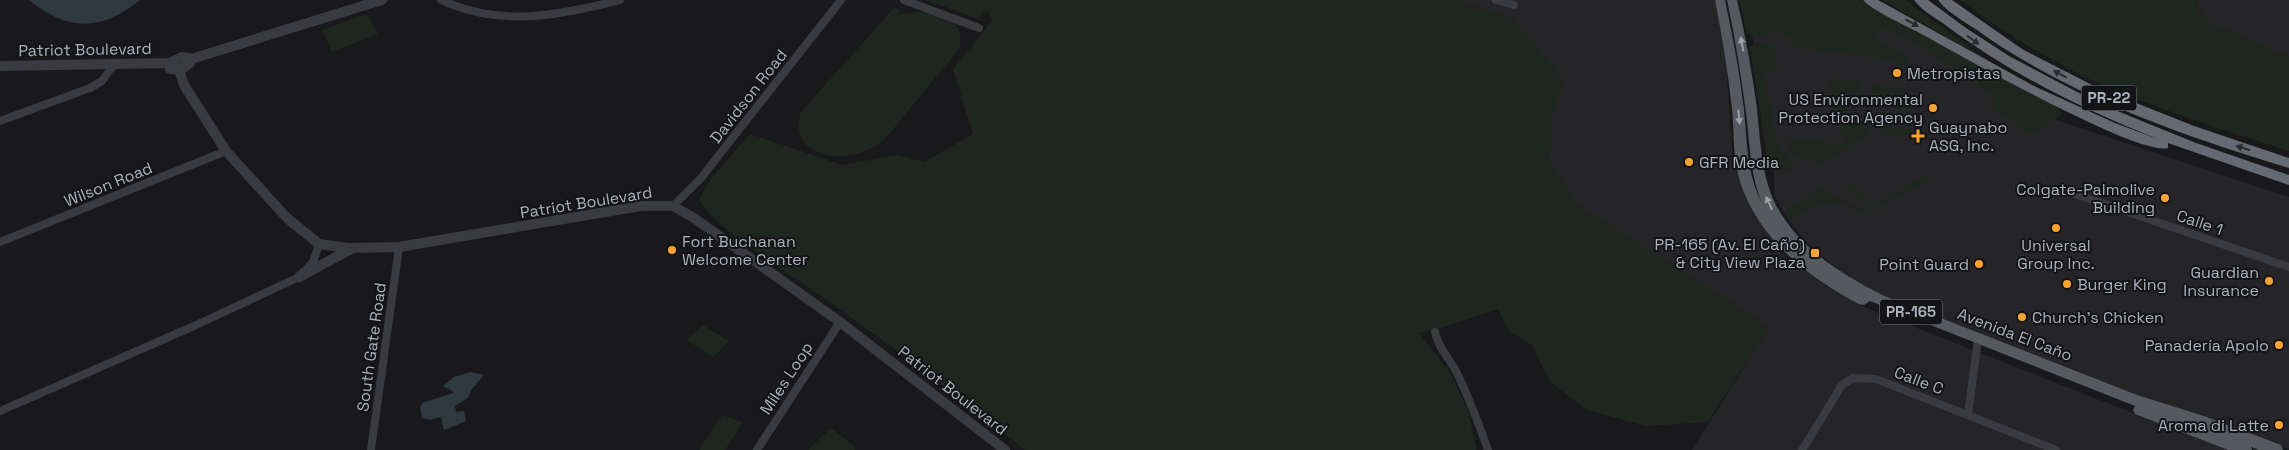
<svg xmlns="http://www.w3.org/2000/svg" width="2289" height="450" viewBox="0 0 2289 450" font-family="'Space Grotesk',sans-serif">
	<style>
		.built { fill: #252528 }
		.green { fill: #1e271f }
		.water { fill: #2e3a40 }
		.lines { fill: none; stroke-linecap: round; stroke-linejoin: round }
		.minor { stroke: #3a3b40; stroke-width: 8 }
		.tertiary { stroke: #3a3b40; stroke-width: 10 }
		.primary { fill: #555960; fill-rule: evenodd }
		.motorway { fill: #656a72; fill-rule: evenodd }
		.oneway { fill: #282a2d }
		.oneway2 { fill: #9a9fa9 }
		.poi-dot { fill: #fca330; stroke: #141416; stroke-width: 2 }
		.labels { text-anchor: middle; stroke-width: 4; stroke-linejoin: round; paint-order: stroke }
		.shield { fill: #141416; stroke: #7e828a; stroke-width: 1 }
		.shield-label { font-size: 15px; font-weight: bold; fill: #abb1bb }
		.street-label { font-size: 16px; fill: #abb1bb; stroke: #141416 }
		.poi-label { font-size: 16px; fill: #abb1bb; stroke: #141416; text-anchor: end }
	</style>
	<rect width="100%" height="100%" fill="#19191b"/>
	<path class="built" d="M1456 0H1715L1726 61 1733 163 1754 215 1786 257 1825 285 1871 310 2227 450H1692L1769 327 1576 204 1547 157 1553 137 1550 117 1564 81 1513 20Z
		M1743 0 1875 12 2056 120 2289 197V449L2141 398 1878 295 1842 272 1809 245 1788 220 1774 194V162L1754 44Z
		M2198 0H2289V57L2209 23 2197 6Z"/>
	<path class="green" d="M926 0H1456L1513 20 1565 81 1550 117 1553 137 1547 157 1576 204 1769 327 1708 422 1646 426 1587 410 1550 382 1532 345 1509 331 1498 309 1438 329 1419 333 1451 374 1468 411 1477 450H1025C958 395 889 344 818 294 788 273 716 229 699 200L711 179 750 134 842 165 897 155 924 162 973 134 953 69 993 20 987 10 979 19Z
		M1739 0H1861L2053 103 2063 114 2029 135 1987 104 1998 99 1929 52 1884 28 1871 37 1911 58 1907 60 1912 64V67L1896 65 1894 60 1792 47 1790 37 1783 36 1781 30 1765 34V38L1753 37 1747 33Z
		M1882 0H1905L1990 62 1886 2Z
		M1960 0H2198L2197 6 2209 23 2289 57V151C2222 130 2154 108 2089 79 2044 57 2000 30 1960 0Z
		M894 8 901 10 898 15C924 7 969 13 959 49L885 139C875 147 866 152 853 155 824 161 789 147 801 112Z
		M367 14 378 34 332 52 322 30Z
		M1762 42 1773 44 1777 72 1764 70 1773 125 1780 148 1794 164 1793 168 1789 171 1781 170 1776 165H1772L1766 151 1750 46Z
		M1835 79 1859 83 1861 92 1848 91 1845 94 1846 102 1832 100 1827 84Z
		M1871 85 1888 87 1890 85 1903 93 1908 110 1894 108 1891 95 1873 93Z
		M1834 107 1846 108 1849 123 1870 127V136L1822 162C1807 163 1787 154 1785 138L1845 144Z
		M1896 114 1909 115 1913 132 1901 138 1882 133 1881 125 1907 129 1905 123 1898 122Z
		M1929 174V181L1876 207 1859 199 1845 186 1849 183 1862 193 1860 195 1875 205Z
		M1823 188 1869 213 1885 214 1886 216 1871 215 1835 202H1822L1788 220 1785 214 1787 209Z
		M703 325 729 341 713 357 687 340Z
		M722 415 743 422 725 450H699Z
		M831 428 856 448 854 450H808Z"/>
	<path class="water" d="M29 0H140C101 32 67 31 29 0Z
		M470 372 484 375 472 389 468 398 455 406 456 412 464 411 466 421 444 430 441 417 430 420 422 418 420 408 422 403 453 393 454 392 443 386 454 377Z"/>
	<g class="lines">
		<path class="minor" d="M441 0C501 28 559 15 620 0
			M904 0 979 28
			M1496 0 1514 5
			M0 121 90 88 102 81 114 64
			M2075 194 2289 267
			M673 206 701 178 841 0
			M0 242 226 151
			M1435 332C1438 348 1450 359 1457 373 1469 398 1479 424 1488 450
			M0 411 194 326 299 277 313 262 319 244
			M1968 415 1978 339
			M371 450 399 247
			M757 450 840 322
			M1802 450 1842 385 1853 378 1876 379 2056 450"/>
		<path class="tertiary" d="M182 57 190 58V63L182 69H170V63Z
			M191 59 382 0
			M0 66 170 63
			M179 70 184 85 226 151 287 218 319 244 348 248 399 247 641 206H673L694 218 840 322 1005 450
			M299 277 353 248"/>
		<path class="primary" d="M1715 0H1725C1732 34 1739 68 1743 102 1748 141 1745 172 1764 207 1750 179 1750 144 1746 113 1741 75 1735 37 1727 0H1737C1745 33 1751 67 1756 101 1761 139 1760 183 1782 215 1805 252 1844 275 1882 295L2137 395 2204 416 2281 445 2283 450H2259L2251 447 2252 450H2228L2135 414 2133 410 2135 406 1870 301 1864 305 1859 304C1805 276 1751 233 1737 170 1733 150 1734 129 1732 109 1728 73 1722 36 1715 0Z"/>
		<path class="motorway" d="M1863 0H1878L2036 87 2115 123 2160 140C2084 110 2009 73 1944 24 1934 17 1921 10 1914 0H1928L1966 28 2009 56 2100 104 2196 143 2289 175V185L2168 143V148C2138 157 1954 52 1918 32 1906 26 1870 9 1863 0Z
			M1938 0H1952L2022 49 2096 87 2194 126 2289 158V168C2181 135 2069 96 1977 30 1965 22 1947 12 1938 0Z"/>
	</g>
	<defs><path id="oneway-solid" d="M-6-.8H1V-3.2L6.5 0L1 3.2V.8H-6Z" transform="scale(1.25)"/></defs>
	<g class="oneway">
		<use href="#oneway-solid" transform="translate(1912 23) rotate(29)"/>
		<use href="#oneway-solid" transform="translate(1973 40) rotate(35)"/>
		<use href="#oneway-solid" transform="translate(2060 74) rotate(-152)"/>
		<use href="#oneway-solid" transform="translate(2243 148) rotate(-162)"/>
	</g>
	<g class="oneway2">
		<use href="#oneway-solid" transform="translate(1742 44) rotate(-101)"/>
		<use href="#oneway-solid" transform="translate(1739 117) rotate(84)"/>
		<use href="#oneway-solid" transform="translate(1769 203) rotate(-115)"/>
	</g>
	<g class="poi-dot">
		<circle cx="1897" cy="73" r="5"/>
		<circle cx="1933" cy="108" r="5"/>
		<path d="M1915.5 128.5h5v5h5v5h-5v5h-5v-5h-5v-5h5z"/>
		<circle cx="1689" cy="162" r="5"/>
		<circle cx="2165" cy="198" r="5"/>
		<circle cx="2056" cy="228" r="5"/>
		<circle cx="672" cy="250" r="5"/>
		<rect x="1810" y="248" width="10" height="10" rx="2.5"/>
		<circle cx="1979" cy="264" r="5"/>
		<circle cx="2269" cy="281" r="5"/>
		<circle cx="2067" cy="284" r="5"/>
		<circle cx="2022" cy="317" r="5"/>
		<circle cx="2279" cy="345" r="5"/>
		<circle cx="2279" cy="425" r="5"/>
	</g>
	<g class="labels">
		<g class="shield">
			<rect x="2081.5" y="85.5" width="55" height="25" rx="4"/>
			<rect x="1880" y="299.5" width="62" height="25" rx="4"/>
		</g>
		<g class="shield-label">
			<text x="2109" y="103">PR-22</text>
			<text x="1911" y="317">PR-165</text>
		</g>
		<g class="street-label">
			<text transform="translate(85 49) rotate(-1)" y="6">Patriot Boulevard</text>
			<text transform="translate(748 96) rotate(-52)" y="6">Davidson Road</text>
			<text transform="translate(108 184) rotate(-22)" y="6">Wilson Road</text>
			<text transform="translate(586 202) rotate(-9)" y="6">Patriot Boulevard</text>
			<text transform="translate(2200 222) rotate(19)" y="6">Calle 1</text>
			<text transform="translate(2015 334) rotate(21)" y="6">Avenida El Caño</text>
			<text transform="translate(371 347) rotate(-82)" y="6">South Gate Road</text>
			<text transform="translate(786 378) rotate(-57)" y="6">Miles Loop</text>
			<text transform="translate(1919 380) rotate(21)" y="6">Calle C</text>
			<text transform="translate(953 390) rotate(38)" y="6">Patriot Boulevard</text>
		</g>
		<g class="poi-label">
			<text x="1907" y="79" text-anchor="start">Metropistas</text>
			<text x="1923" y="105">US Environmental<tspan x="1923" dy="18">Protection Agency</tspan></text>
			<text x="1929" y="133" text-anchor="start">Guaynabo<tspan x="1929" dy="18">ASG, Inc.</tspan></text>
			<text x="1699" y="168" text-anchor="start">GFR Media</text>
			<text x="2155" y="195">Colgate-Palmolive<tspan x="2155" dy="18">Building</tspan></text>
			<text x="682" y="247" text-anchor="start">Fort Buchanan<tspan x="682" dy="18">Welcome Center</tspan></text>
			<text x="1805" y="250">PR-165 (Av. El Caño)<tspan x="1805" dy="18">&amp; City View Plaza</tspan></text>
			<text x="2056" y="251" text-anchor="middle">Universal<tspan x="2056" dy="18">Group Inc.</tspan></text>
			<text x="1969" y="270">Point Guard</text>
			<text x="2259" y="278">Guardian<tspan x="2259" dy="18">Insurance</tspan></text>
			<text x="2077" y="290" text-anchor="start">Burger King</text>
			<text x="2032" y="323" text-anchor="start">Church's Chicken</text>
			<text x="2269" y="351">Panadería Apolo</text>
			<text x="2269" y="431">Aroma di Latte</text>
		</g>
	</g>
</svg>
